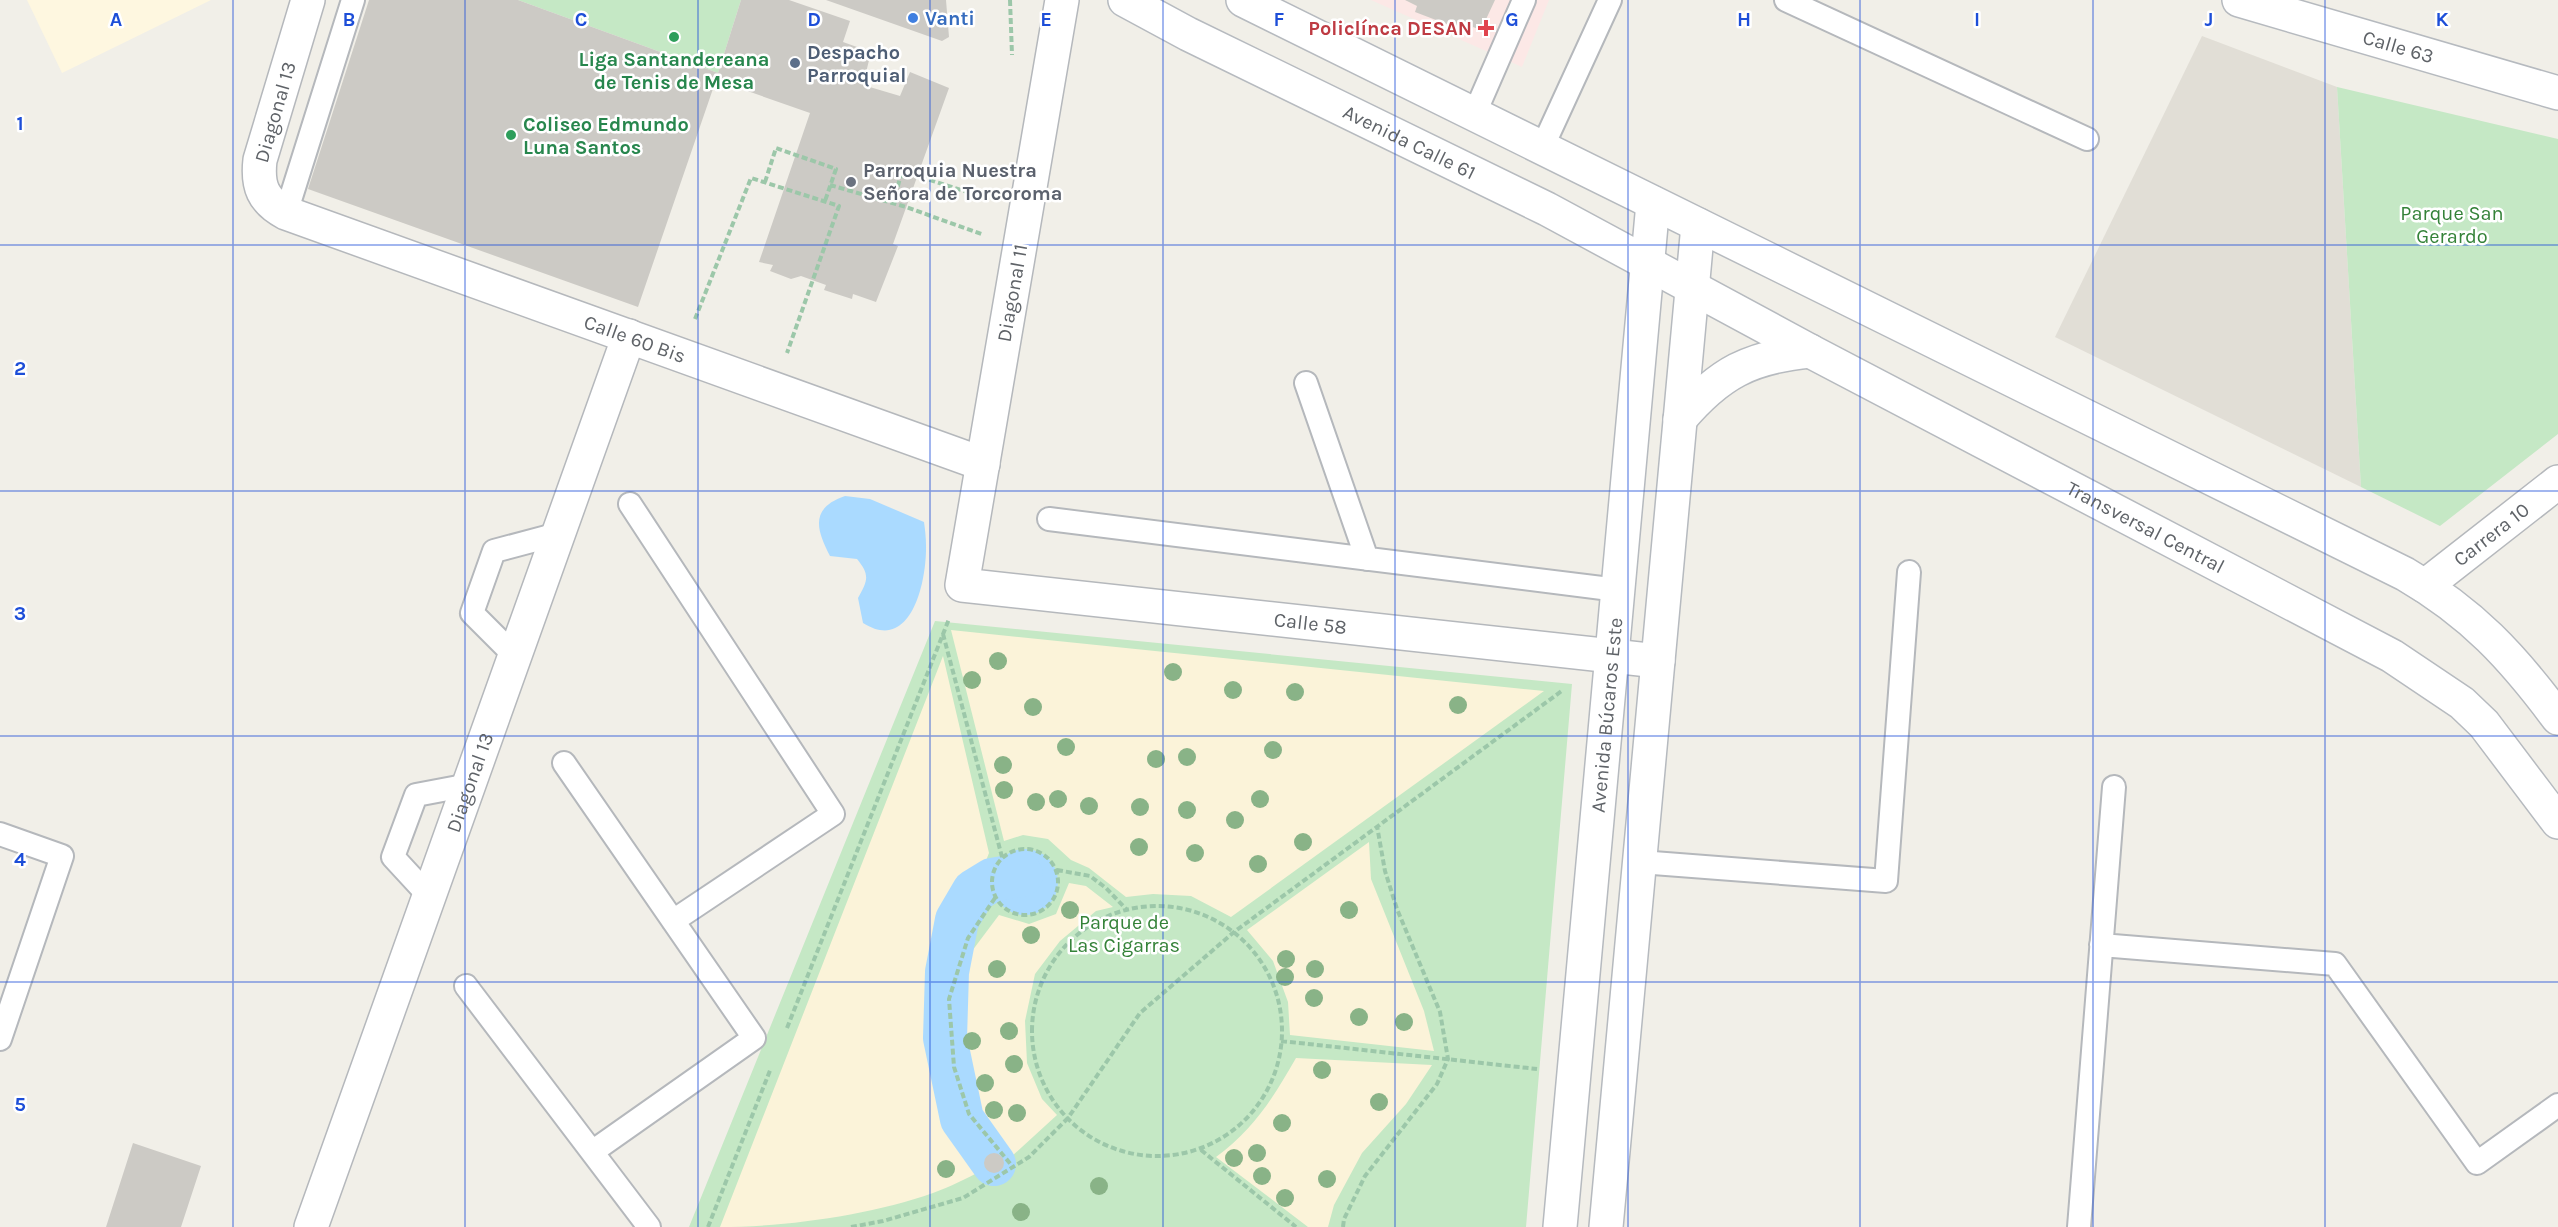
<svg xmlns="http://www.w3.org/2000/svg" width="2558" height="1227" viewBox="0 0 2558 1227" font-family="Karla,sans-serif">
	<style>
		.commercial { fill: #fef7e0 }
		.education { fill: #e1ded6 }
		.medical { fill: #fce8e6 }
		.green { fill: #c5e8c5 }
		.sand { fill: #fbf3d9 }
		.water { fill: #aadaff }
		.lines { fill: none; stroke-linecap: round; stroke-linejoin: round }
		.canal { stroke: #aadaff; stroke-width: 44 }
		.building { fill: #cccac5 }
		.lane-casing { stroke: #b5b8bc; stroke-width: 26 }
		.street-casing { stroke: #b5b8bc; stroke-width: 36 }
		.secondary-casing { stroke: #b6babf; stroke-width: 36 }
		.path { stroke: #9cc7a9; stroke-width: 4; stroke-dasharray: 6 3; stroke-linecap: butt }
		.lane { stroke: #fff; stroke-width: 22 }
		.street { stroke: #fff; stroke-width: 33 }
		.secondary { stroke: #fff; stroke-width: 33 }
		.tree { fill: #89b387 }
		.grid { fill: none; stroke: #1d4ed8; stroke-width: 1.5; stroke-opacity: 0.55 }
		.shop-dot { fill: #3f7fe0; stroke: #fff; stroke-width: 2 }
		.health-dot { fill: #e0444e; stroke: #fff; stroke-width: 2 }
		.leisure-dot { fill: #2e9e5b; stroke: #fff; stroke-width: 2 }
		.service-dot { fill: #5c6f8a; stroke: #fff; stroke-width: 2 }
		.worship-dot { fill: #6b7280; stroke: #fff; stroke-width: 2 }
		.labels { text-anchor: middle; stroke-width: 5; stroke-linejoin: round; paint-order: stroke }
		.shop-label { font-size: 20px; font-weight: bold; fill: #366cbe; stroke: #fff; text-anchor: start }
		.health-label { font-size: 20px; font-weight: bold; fill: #be3a42; stroke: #fff; text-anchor: end }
		.street-label { font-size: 20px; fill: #5f6368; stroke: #fff }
		.service-label { font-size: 20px; font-weight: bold; fill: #4e5e75; stroke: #fff; text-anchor: start }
		.leisure-label { font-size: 20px; font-weight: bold; fill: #27864d; stroke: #fff }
		.worship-label { font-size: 20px; font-weight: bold; fill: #5b616d; stroke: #fff; text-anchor: start }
		.park-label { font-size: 20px; fill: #348238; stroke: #fff }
		.grid-label { font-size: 20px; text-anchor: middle; font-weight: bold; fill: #1d4ed8; stroke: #fff; stroke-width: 5; stroke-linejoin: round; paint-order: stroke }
	</style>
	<rect width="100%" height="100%" fill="#f1efe8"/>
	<path class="commercial" d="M27 0H211L62 73Z"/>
	<path class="education" d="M2202 36 2337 87 2361 487 2055 337Z"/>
	<path class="medical" d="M1371 0H1549L1522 67Z"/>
	<path class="green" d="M518 0H741L718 73Z
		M2337 87 2558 139V434L2440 526 2361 487Z
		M935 621 1572 684 1526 1227H689Z"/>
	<path class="sand" d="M951 630 1544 691 1231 917 1191 896 1153 894 1126 897 1089 868 1071 860 1048 839 1023 835 1004 841Z
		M943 656 989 853 974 891 957 920 947 969 944 999 945 1038 962 1119 983 1170C967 1178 950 1187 933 1193 871 1215 786 1227 720 1227Z
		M1369 842 1371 879 1424 1011 1434 1051 1290 1035 1288 1002 1273 961 1247 930Z
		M1069 883 1086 886 1113 907 1096 911 1060 941 1035 974 1025 1021 1027 1063 1042 1099 1057 1115 1011 1157 976 1111 961 1063V1003L972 951 999 915 1029 924 1056 914Z
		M1296 1058 1432 1065 1406 1104 1362 1153 1334 1205 1328 1227H1308L1216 1157C1254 1129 1273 1098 1296 1058Z"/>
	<path class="water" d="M845 496 870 499 924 522C925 529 926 538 926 545 927 580 912 654 863 623L858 598C868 580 870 575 857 559L830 556C816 529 810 508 845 496Z
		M992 882a33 33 0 1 1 66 0a33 33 0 1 1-66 0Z"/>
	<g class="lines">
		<path class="canal" d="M994 1164 962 1119 945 1038 947 972 957 920 974 891 992 880 1021 875"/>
	</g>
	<path class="building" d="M369 0H518L718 73 741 0H789L850 21 843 42 871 52 863 85 900 96 910 72 949 88 893 244 898 246 876 302 853 294 852 299 824 290 826 285 801 276 791 279 770 271 773 265 759 262 810 113 716 80 638 307 308 189Z
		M826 0H946L949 37 942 41Z
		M1405 0H1495L1481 30 1473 27 1470 33 1415 12 1417 6Z
		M133 1143 201 1166 181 1227H106Z
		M984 1163a10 10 0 1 1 20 0a10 10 0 1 1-20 0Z"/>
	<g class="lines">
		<g class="lane-casing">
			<path id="lane" d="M1786 0 2087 139
				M1474 115 1524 0
				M1542 148 1610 0
				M286 213 353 0
				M1306 383 1367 559
				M630 504 833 814 673 921
				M1049 519 1618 590
				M515 656 472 613 494 551 558 534
				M564 763 754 1038 592 1152
				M0 834 62 856 0 1039
				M1640 862 1886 881 1909 572
				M429 896 393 857 416 795 469 785
				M2101 945 2335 964 2477 1163 2558 1105
				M466 986 649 1227
				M2079 1227 2114 787"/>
		</g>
		<g class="street-casing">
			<g id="street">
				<path id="s1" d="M308 0 260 160C257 186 263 201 286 213L983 464"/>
				<path id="s2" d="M1062 0 962 585 1658 661"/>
				<path id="s3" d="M2425 586 2558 482"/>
				<path id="s4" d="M311 1227 629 336"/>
			</g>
		</g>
		<g class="secondary-casing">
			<g id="secondary">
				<path id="s5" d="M1125 0 1188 34 1547 209 1810 351 2392 656 2462 703 2484 724 2558 822"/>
				<path d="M1243 0 2405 574C2472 613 2512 656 2558 718"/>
				<path id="s6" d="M2239 0 2558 93"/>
				<path d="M1680 419C1719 373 1750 357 1810 351"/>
				<path id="s7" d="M1560 1227 1653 203"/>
				<path d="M1606 1227 1698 225"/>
			</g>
		</g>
		<path class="path" d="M1010 0 1012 55
			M765 182 776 148 836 169 825 201
			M830 185 906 207 984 235
			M893 204 902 171 989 199
			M695 319 751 178 839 206 787 353
			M943 634 1002 857
			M992 882a33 33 0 1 1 66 0a33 33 0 1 1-66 0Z
			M1057 870 1090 876 1106 888 1126 909
			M995 898 968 938 949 999 954 1067 969 1114 1013 1167
			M1032 1031a125 125 0 1 1 250 0a125 125 0 1 1-250 0Z
			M787 1028 949 619
			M1281 1041 1537 1069
			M1201 1150 1296 1227
			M708 1227 771 1068
			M851 1227 883 1221 963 1198 1029 1157 1068 1118 1140 1013 1234 932 1563 690
			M1343 1227 1344 1219 1365 1176 1437 1084 1448 1059 1440 1012 1397 909 1385 871 1377 826"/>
		<use href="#lane" class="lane"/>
		<use href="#street" class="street"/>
		<use href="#secondary" class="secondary"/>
	</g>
	<g class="tree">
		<circle cx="998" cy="661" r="9"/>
		<circle cx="1173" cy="672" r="9"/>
		<circle cx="972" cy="680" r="9"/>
		<circle cx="1233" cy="690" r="9"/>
		<circle cx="1295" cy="692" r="9"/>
		<circle cx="1458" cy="705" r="9"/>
		<circle cx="1033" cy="707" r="9"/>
		<circle cx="1066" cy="747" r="9"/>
		<circle cx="1273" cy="750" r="9"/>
		<circle cx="1187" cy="757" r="9"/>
		<circle cx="1156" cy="759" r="9"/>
		<circle cx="1003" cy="765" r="9"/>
		<circle cx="1004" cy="790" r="9"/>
		<circle cx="1058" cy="799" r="9"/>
		<circle cx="1260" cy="799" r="9"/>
		<circle cx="1036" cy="802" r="9"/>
		<circle cx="1089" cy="806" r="9"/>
		<circle cx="1140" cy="807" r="9"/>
		<circle cx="1187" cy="810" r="9"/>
		<circle cx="1235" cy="820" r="9"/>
		<circle cx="1303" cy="842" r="9"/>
		<circle cx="1139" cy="847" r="9"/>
		<circle cx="1195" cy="853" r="9"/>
		<circle cx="1258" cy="864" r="9"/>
		<circle cx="1070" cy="910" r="9"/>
		<circle cx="1349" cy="910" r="9"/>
		<circle cx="1031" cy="935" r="9"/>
		<circle cx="1286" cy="959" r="9"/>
		<circle cx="997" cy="969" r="9"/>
		<circle cx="1315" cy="969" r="9"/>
		<circle cx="1285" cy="977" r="9"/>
		<circle cx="1314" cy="998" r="9"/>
		<circle cx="1359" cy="1017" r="9"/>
		<circle cx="1404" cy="1022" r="9"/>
		<circle cx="1009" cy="1031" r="9"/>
		<circle cx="972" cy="1041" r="9"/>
		<circle cx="1014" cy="1064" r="9"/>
		<circle cx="1322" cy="1070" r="9"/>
		<circle cx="985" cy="1083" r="9"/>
		<circle cx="1379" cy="1102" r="9"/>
		<circle cx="994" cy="1110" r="9"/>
		<circle cx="1017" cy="1113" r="9"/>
		<circle cx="1282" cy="1123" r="9"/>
		<circle cx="1257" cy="1153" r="9"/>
		<circle cx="1234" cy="1158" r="9"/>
		<circle cx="946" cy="1169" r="9"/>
		<circle cx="1262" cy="1176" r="9"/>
		<circle cx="1327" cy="1179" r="9"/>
		<circle cx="1099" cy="1186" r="9"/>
		<circle cx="1285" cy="1198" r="9"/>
		<circle cx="1021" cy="1212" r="9"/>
	</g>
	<path class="grid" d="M233 0V1227M465 0V1227M698 0V1227M930 0V1227M1163 0V1227M1395 0V1227M1628 0V1227M1860 0V1227M2093 0V1227M2325 0V1227M0 245H2558M0 491H2558M0 736H2558M0 982H2558"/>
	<circle class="shop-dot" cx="913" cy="18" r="6"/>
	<path class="health-dot" d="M1483 19h6v6h6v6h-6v6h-6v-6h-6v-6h6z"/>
	<g class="leisure-dot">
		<circle cx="674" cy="37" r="6"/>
		<circle cx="511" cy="135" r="6"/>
	</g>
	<circle class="service-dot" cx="795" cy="63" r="6"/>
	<circle class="worship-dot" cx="851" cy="182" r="6"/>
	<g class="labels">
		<g class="shop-label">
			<text x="925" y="25">Vanti</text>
		</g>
		<g class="health-label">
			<text x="1472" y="35">Policlínca DESAN</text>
		</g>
		<g class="street-label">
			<text dy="7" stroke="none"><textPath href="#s6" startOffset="166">Calle 63</textPath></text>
			<text transform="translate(275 112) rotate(-74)" y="7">Diagonal 13</text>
			<text dy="7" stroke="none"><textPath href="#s5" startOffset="318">Avenida Calle 61</textPath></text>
			<text transform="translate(1012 293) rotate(-80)" y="7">Diagonal 11</text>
			<text dy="7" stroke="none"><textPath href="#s1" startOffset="602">Calle 60 Bis</textPath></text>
			<text dy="7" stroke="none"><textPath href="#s5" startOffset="1149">Transversal Central</textPath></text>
			<text dy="7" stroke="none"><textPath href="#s3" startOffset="84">Carrera 10</textPath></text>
			<text dy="7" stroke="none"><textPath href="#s2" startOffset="944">Calle 58</textPath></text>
			<text dy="7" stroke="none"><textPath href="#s7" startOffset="514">Avenida Búcaros Este</textPath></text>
			<text dy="7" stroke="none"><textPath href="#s4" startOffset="472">Diagonal 13</textPath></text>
		</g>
		<g class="service-label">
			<text x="807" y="59">Despacho<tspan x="807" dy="23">Parroquial</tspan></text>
		</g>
		<g class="leisure-label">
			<text x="674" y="66">Liga Santandereana<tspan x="674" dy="23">de Tenis de Mesa</tspan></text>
			<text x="523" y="131" text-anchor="start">Coliseo Edmundo<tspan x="523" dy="23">Luna Santos</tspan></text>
		</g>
		<g class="worship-label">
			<text x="863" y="177">Parroquia Nuestra<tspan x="863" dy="23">Señora de Torcoroma</tspan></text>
		</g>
		<g class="park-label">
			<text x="2452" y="220">Parque San<tspan x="2452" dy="23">Gerardo</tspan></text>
			<text x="1124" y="929">Parque de<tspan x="1124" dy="23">Las Cigarras</tspan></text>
		</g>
	</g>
	<g class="grid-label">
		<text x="116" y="26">A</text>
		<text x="349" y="26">B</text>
		<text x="581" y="26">C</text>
		<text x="814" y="26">D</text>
		<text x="1046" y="26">E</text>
		<text x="1279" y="26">F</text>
		<text x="1512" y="26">G</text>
		<text x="1744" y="26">H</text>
		<text x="1977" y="26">I</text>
		<text x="2209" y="26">J</text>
		<text x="2442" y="26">K</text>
		<text x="20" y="130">1</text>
		<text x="20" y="375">2</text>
		<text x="20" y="620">3</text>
		<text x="20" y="866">4</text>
		<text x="20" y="1111">5</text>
	</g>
</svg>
